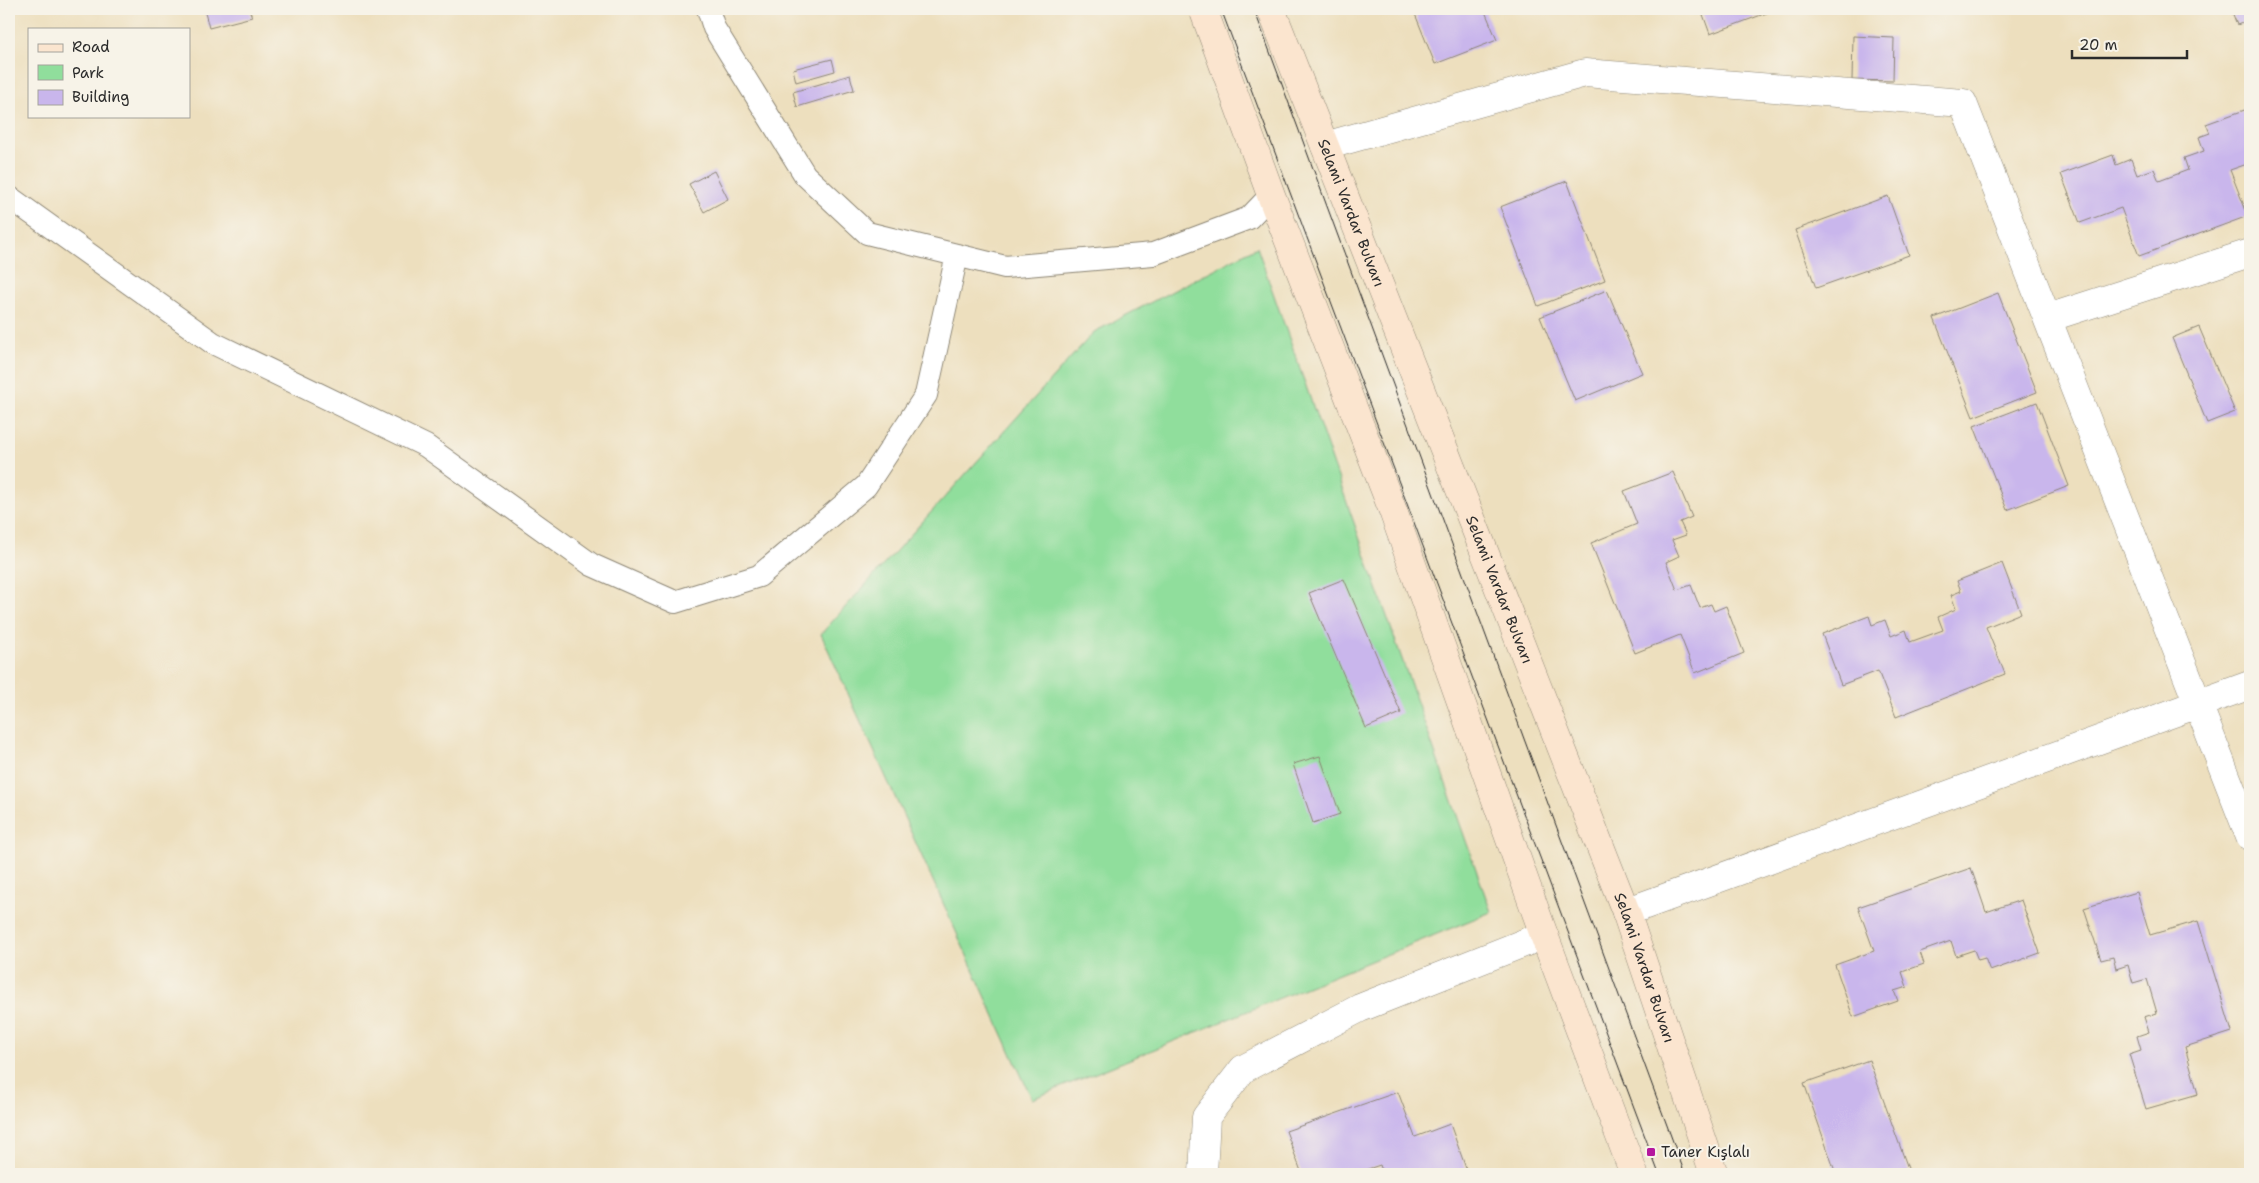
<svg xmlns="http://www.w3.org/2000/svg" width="2259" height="1183" viewBox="0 0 2259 1183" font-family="'Shantell Sans',sans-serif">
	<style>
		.green { fill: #90de9c; stroke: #5e8464 }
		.building { fill: #c9b6ec }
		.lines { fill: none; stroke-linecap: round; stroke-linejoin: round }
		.service-casing { stroke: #8c8574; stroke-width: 24 }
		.minor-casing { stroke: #8c8574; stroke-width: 29 }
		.secondary-casing { stroke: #8c8574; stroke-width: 29 }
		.service { stroke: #fff; stroke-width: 22 }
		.minor { stroke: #fff; stroke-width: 28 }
		.secondary { stroke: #fbe5cf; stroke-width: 28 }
		.tram { stroke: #2b2b2b; stroke-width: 1 }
		.poi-dot { fill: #b5179e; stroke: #f7f3e8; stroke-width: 2 }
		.labels { text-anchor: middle; stroke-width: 4; stroke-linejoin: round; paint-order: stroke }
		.street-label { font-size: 15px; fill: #2b2b2b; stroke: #f7f3e8 }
		.poi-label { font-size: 15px; fill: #2b2b2b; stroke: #f7f3e8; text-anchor: start }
	</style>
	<rect width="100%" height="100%" fill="#f7f3e8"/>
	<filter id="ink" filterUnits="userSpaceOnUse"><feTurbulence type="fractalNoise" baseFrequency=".02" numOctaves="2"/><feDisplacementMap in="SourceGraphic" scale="10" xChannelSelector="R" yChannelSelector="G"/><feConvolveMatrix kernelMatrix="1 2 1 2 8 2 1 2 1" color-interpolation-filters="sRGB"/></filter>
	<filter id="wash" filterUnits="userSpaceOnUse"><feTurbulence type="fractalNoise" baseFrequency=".0096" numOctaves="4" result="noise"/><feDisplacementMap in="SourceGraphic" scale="20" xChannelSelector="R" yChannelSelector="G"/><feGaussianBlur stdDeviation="1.12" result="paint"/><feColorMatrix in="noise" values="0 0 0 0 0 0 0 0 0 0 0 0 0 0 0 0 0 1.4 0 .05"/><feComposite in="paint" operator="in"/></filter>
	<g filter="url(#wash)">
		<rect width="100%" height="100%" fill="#eddfbe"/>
		<path class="green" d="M1257 247 1491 912 1032 1099 821 634 1094 332Z"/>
		<g id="blocks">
			<path class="building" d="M204 9H249L252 17 209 28Z
				M1413 9H1484L1497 40 1435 64Z
				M1701 9H1771L1772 11 1710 34Z
				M2231 9H2250V20L2237 25Z
				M1853 36 1894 38 1893 81 1852 80Z
				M832 59 835 71 796 82 793 69Z
				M850 75 854 90 797 107 793 92Z
				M2250 108V163L2230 170 2248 216 2139 256 2121 208 2080 223 2061 174 2113 155 2116 165 2131 159 2137 175 2154 169 2159 181 2188 170 2184 158 2204 151 2199 137 2210 133 2206 124Z
				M714 171 728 199 704 212 689 184Z
				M1567 181 1605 280 1538 306 1500 207Z
				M1888 196 1909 255 1816 288 1795 230Z
				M1607 290 1642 373 1575 401 1540 317Z
				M1998 293 2037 392 1973 417 1934 318Z
				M2199 327 2235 412 2207 423 2172 338Z
				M2037 402 2069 486 2007 510 1974 426Z
				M1673 472 1692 517 1680 522 1686 535 1672 540 1679 556 1666 562 1677 590 1691 585 1700 608 1711 604 1714 611 1726 606 1744 653 1695 673 1680 635 1635 653 1591 543 1637 524 1624 491Z
				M2002 563 2021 613 1986 627 2005 674 1896 717 1878 671 1841 685 1822 634 1869 616 1872 625 1885 620 1891 636 1906 630 1910 642 1943 630 1938 617 1956 609 1951 595 1961 591 1957 581Z
				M1344 579 1401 713 1366 728 1309 593Z
				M1320 756 1340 814 1313 823 1293 764Z
				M1971 868 1986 912 2021 900 2040 953 1990 971 1985 958 1978 960 1974 950 1956 956 1951 941 1920 952 1924 964 1902 972 1907 987 1894 991 1898 1001 1853 1017 1835 965 1874 951 1858 907Z
				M2137 892 2150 935 2198 921 2232 1032 2185 1047 2198 1094 2146 1109 2129 1054 2141 1050 2137 1036 2149 1032 2144 1017 2157 1013 2147 979 2133 983 2128 965 2116 969 2113 957 2101 960 2084 908Z
				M1869 1060 1910 1174H1836L1804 1083Z
				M1398 1092 1415 1137 1450 1124 1468 1174H1383L1380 1165 1353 1174H1302L1286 1131Z"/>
		</g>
	</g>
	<g filter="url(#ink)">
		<use href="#blocks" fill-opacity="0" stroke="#8c8574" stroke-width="1"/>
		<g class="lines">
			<g class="service-casing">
				<path id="service" d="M708 9 714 28 805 175 867 233 1005 267 1153 254 1249 218 1271 195
					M9 197 213 343 426 446 592 565 675 602 759 576 866 486 926 395 957 255"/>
			</g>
			<g class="minor-casing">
				<path id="minor" d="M1325 146 1585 73 1963 103 2250 837
					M2048 318 2250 253
					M1626 912 2250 685
					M1203 1174 1206 1117 1243 1069 1360 1008 1544 935"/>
			</g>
			<g class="secondary-casing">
				<g id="secondary">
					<path d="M1203 9 1271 195 1393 511 1544 935 1634 1174"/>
					<path id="s1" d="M1271 9 1626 912 1714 1174"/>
				</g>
			</g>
			<use href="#service" class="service"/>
			<use href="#minor" class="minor"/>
			<use href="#secondary" class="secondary"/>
			<path class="tram" d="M1221 9 1659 1174
				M1254 9 1685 1174"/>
		</g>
	</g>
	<rect class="poi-dot" x="1646" y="1147" width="10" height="10" rx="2.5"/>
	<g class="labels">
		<g class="street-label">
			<text dy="5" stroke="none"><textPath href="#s1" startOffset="219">Selami Vardar Bulvarı</textPath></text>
			<text dy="5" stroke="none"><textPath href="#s1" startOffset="624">Selami Vardar Bulvarı</textPath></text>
			<text dy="5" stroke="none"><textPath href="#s1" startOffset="1029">Selami Vardar Bulvarı</textPath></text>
		</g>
		<g class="poi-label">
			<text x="1661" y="1157">Taner Kışlalı</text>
		</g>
	</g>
	<rect width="2259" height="1183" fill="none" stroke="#f7f3e8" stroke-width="30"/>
	<rect x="28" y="28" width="162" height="90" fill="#f7f3e8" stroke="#a5a39c"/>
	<rect x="38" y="44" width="25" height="8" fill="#fbe5cf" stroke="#a5a39c"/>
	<text x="72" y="52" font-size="15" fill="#2b2b2b">Road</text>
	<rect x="38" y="65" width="25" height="15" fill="#90de9c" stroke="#a5a39c"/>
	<text x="72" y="78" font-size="15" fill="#2b2b2b">Park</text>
	<rect x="38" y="90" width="25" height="15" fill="#c9b6ec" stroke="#a5a39c"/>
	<text x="72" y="102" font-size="15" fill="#2b2b2b">Building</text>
	<path d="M2072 50v8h115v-8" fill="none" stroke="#2b2b2b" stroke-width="2.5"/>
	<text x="2079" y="50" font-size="15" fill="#2b2b2b" stroke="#f7f3e8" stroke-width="4" paint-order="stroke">20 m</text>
</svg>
